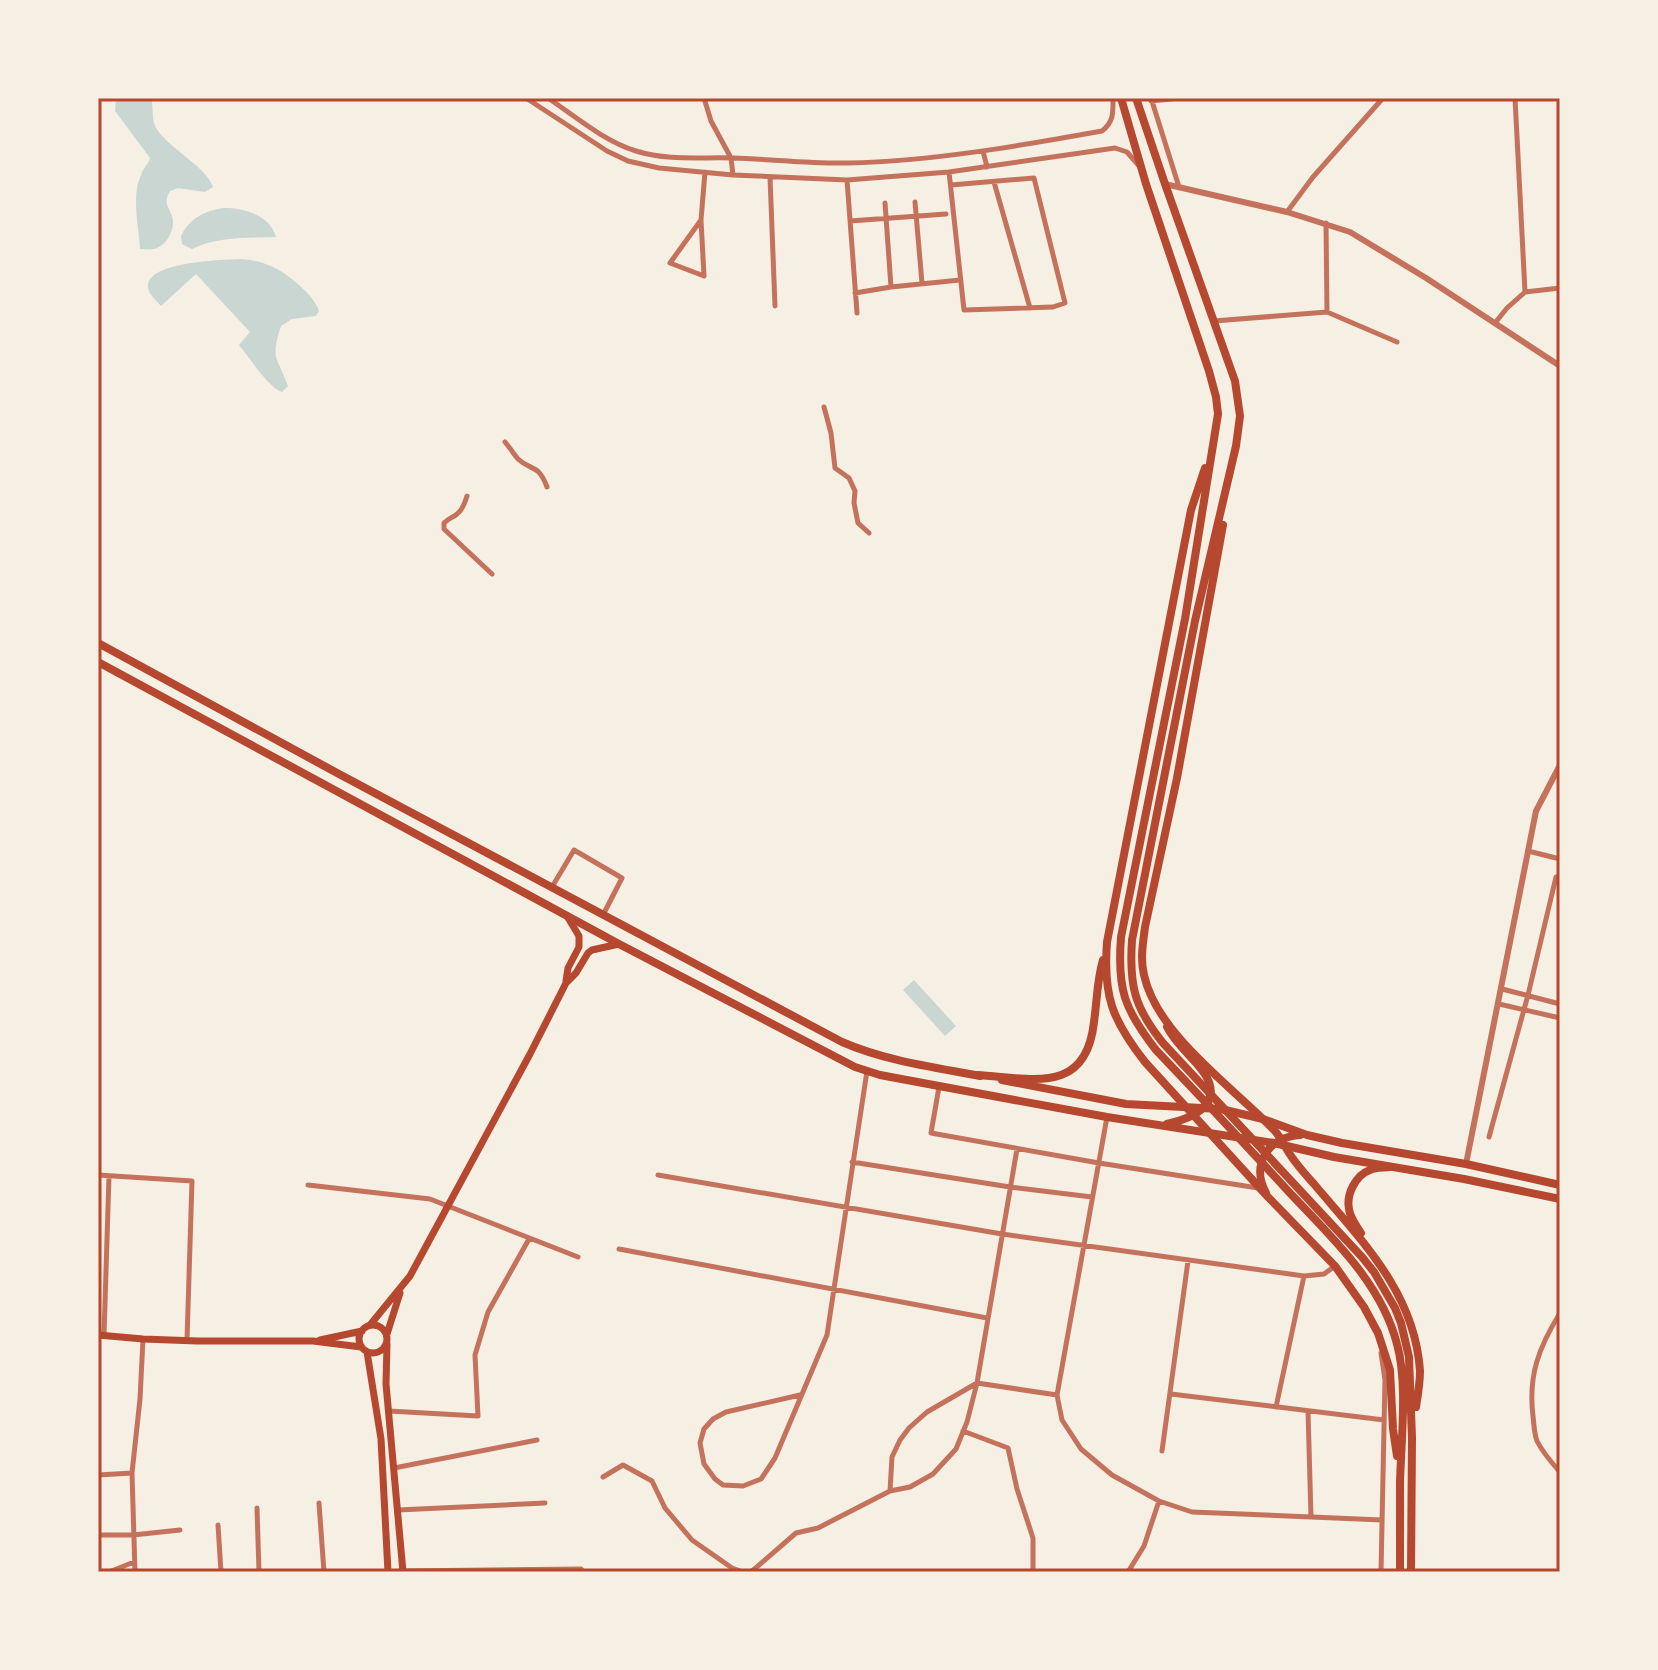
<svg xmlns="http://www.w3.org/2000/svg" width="1658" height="1670" viewBox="0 0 1658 1670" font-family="Spectral,serif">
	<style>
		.water { fill: #c9d6d2 }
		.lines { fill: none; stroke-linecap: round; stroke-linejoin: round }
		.minor { stroke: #c5725c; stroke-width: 5 }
		.tertiary { stroke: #c5725c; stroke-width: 6 }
		.secondary { stroke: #b5482f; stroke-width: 7 }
		.primary { stroke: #b5482f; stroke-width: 8 }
		.trunk { stroke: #b5482f; stroke-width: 8 }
		.neatline { fill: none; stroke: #b5482f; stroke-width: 3 }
	</style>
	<rect width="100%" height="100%" fill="#f6efe4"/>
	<path class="water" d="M116 98H151C154 108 151 118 156 128 169 149 207 167 213 187L205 192 178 188 170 191C163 203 168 205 172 216 176 228 167 246 154 249 150 250 145 249 140 249 139 227 131 197 141 175 143 168 148 165 150 158L115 111Z
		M224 208C244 208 270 215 276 237 248 238 218 236 192 249L182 244 181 236C190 218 204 211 224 208Z
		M242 259C253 260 263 262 273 267 288 274 315 296 319 311L316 316 292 319 281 326C270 360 277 356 288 386L282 392C266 385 251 359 239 345L250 332 196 274 161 306C158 302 151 296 149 291 138 261 225 260 242 259Z
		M914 980 956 1026 945 1036 903 990Z"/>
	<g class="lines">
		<path class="minor" d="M526 98 607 151 628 161 659 168 733 175 847 180 949 172 1115 148 1127 152 1140 167
			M548 98C576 117 604 141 636 151 668 161 700 157 733 158 771 159 810 164 848 163 934 161 1018 146 1102 131 1114 122 1113 112 1113 98
			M704 98 711 121 731 158 733 175
			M1151 98 1179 187
			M1515 98 1525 292
			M1151 101 1180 98
			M983 151 987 167
			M949 172 964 310 1053 307 1065 303 1034 178 951 185
			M770 177 775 306
			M847 180 857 313
			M994 182 1030 308
			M915 202 922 283
			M885 203 891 287
			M1287 212 1313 177 1383 98
			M701 220 670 263 704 276 701 220 705 172
			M850 221 946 214
			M1326 223 1327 312
			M855 293 891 287 960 280
			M1214 321 1327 312 1397 342
			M1495 323 1507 308 1525 292 1560 288
			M824 407 831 433 835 468 849 478 855 491 854 503 858 523 869 533
			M505 442C510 448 514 454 518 459 532 472 538 463 547 487
			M467 496C465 502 463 510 457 514 452 518 449 518 444 523V529L492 574
			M1528 851 1560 859
			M552 887 574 850 622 878 603 915
			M1502 989 1560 1004
			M1499 1004 1560 1018
			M939 1087 931 1133 1099 1163 1258 1188
			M1107 1117 1057 1395 1062 1420 1081 1449 1112 1475 1159 1501 1192 1512 1382 1520
			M1489 1137 1528 995 1556 877
			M852 1162 1010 1187 1092 1197
			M98 1175 192 1181 187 1340
			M658 1175 1002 1234 1304 1276 1324 1274 1335 1266
			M308 1185 430 1199 578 1257
			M619 1249 987 1318
			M1560 1313C1539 1347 1528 1375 1533 1416 1534 1424 1534 1433 1537 1441 1543 1453 1551 1462 1560 1472
			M104 1335 109 1176
			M1171 1394 1384 1420
			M800 1395 726 1412 713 1419 704 1429 700 1443 704 1464 715 1479 723 1485 743 1486 761 1479 775 1458 827 1335 867 1071
			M1276 1407 1304 1276
			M389 1411 478 1416 475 1355 488 1312 529 1239
			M1308 1411 1311 1517
			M963 1431 1008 1448 1017 1489 1033 1538V1572
			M1162 1451 1188 1261
			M394 1468 537 1440
			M98 1475 132 1473
			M603 1477 623 1465 652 1481 665 1508 692 1540 732 1568 743 1572
			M890 1491 892 1457 900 1440 909 1428 927 1412 977 1383 1057 1395
			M319 1503 324 1572
			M257 1508 259 1572
			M398 1510 545 1503
			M218 1525 221 1572
			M98 1535H133L180 1530
			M402 1571 581 1569 583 1572
			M109 1572 134 1562
			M135 1572 132 1473 140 1399 143 1339
			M751 1572 796 1533 818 1528 890 1491 910 1487 933 1474 956 1449 967 1422 977 1383 1017 1149
			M1128 1572 1144 1546 1159 1501
			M1381 1572 1385 1380 1381 1353"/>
		<path class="tertiary" d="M1165 184 1287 212 1350 232 1426 278 1560 366
			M1466 1164 1536 811 1560 765"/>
		<path class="secondary" d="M566 981 568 968 579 947V936L567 916
			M359 1339a14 14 0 1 1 28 0a14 14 0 1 1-28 0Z
			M370 1325 410 1276 530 1054 566 983 576 973 588 953 592 950 619 944
			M387 1334 400 1293
			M98 1335 143 1339 197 1341H313L361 1347
			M320 1340 362 1331
			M387 1344 386 1384 403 1572
			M367 1352 381 1439 388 1572"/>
		<path class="primary" d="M98 643 339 774 842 1042C886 1061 933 1067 980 1076
			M98 662 619 944 855 1067 880 1075 939 1086 1107 1117 1274 1143 1334 1157 1464 1179 1560 1199
			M1002 1080 1126 1104 1221 1109 1263 1119 1307 1135 1342 1143 1466 1164 1560 1185
			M1167 1124C1190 1119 1223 1106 1206 1076 1195 1058 1178 1048 1167 1027
			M1266 1193C1250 1164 1269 1137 1300 1135"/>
		<path class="trunk" d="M1121 98 1146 184 1209 371 1216 397 1218 414 1185 619 1121 937C1117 989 1124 1009 1156 1050 1201 1097 1245 1144 1289 1192 1331 1237 1381 1282 1397 1344 1408 1383 1401 1441 1400 1483
			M1136 98 1165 184 1235 381 1240 416 1236 446 1195 621 1132 940C1129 985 1134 1007 1163 1043L1362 1257 1374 1272 1395 1308 1401 1323 1409 1357 1412 1438 1411 1572
			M1205 468 1191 510 1107 942C1103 996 1112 1020 1145 1062L1268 1197 1335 1266 1364 1307 1378 1333 1390 1370 1393 1429 1397 1456
			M1223 525 1177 778 1145 927C1143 943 1140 959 1144 975 1157 1035 1234 1088 1275 1131 1279 1136 1282 1140 1285 1146 1292 1160 1304 1173 1314 1184 1362 1241 1415 1293 1420 1371 1420 1383 1418 1395 1416 1407
			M977 1075C1031 1078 1086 1096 1094 1022 1097 1001 1097 980 1103 960
			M1361 1233C1356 1225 1350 1218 1349 1209 1346 1194 1356 1175 1370 1170 1376 1167 1384 1168 1390 1167
			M1400 1572V1481"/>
	</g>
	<rect width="1658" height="1670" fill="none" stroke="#f6efe4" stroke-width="200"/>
	<rect x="100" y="100" width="1458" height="1470" class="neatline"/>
</svg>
